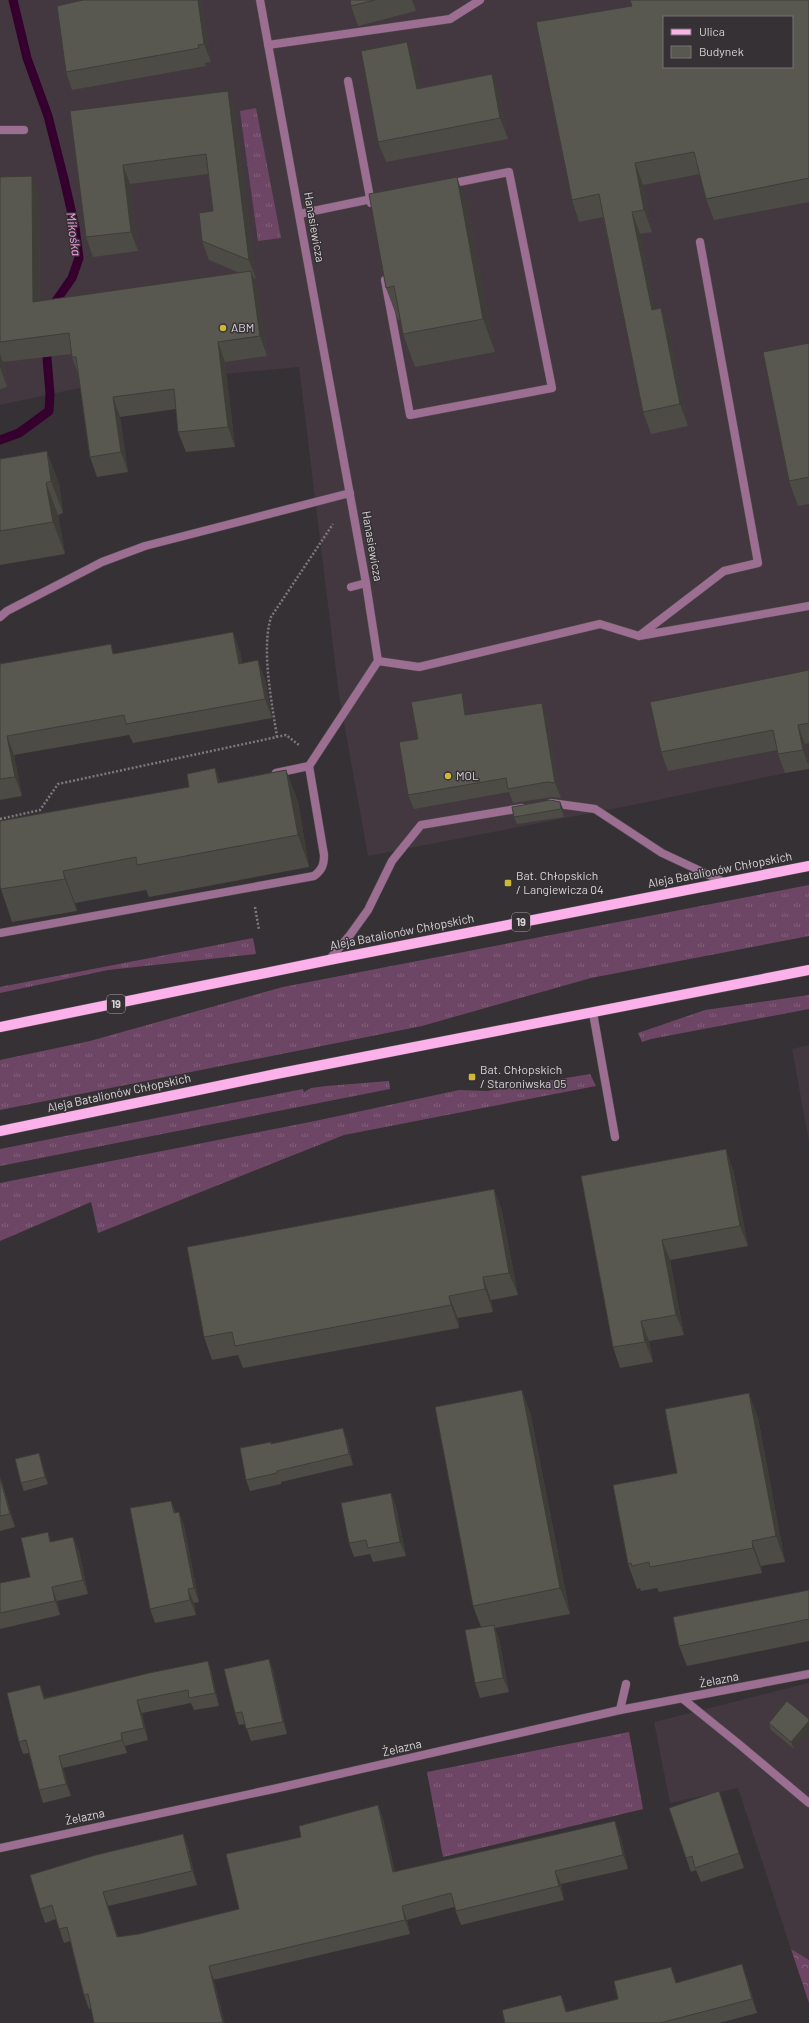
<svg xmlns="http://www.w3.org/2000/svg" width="809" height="2023" viewBox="0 0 809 2023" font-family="Barlow,sans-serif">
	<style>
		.built { fill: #433840; fill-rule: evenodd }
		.grass { fill: url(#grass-tufts) }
		.forest { fill: url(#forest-crowns) }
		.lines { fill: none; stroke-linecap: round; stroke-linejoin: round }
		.stream { stroke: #35002d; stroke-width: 9 }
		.lane-casing { stroke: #534e52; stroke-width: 9 }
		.street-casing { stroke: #534e52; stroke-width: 9 }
		.primary-casing { stroke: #534e52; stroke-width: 11 }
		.path { stroke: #7d797c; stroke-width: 2.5; stroke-dasharray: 2 2; stroke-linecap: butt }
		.lane { stroke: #9c6f92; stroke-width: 8 }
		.street { stroke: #9c6f92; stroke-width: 8 }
		.primary { stroke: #fcb1eb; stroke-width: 10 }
		.wall { fill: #4c4b45 }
		.shaded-wall { fill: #3e3d38 }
		.building { fill: #585750; stroke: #3e3d38; fill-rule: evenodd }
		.poi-dot { fill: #ceb837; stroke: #363135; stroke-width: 1.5 }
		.labels { text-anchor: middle; stroke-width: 3; stroke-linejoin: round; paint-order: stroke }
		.shield { fill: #363135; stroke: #a6a2a5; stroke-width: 1 }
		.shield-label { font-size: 11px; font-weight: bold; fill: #d6d3d5 }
		.street-label { font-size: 12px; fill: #d6d3d5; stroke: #363135 }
		.poi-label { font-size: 12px; fill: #d6d3d5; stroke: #363135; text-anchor: start }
		.water-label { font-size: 13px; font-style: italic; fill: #faa1e6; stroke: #363135 }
	</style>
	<defs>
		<pattern id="grass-tufts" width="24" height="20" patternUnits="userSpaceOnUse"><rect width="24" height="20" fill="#6e4665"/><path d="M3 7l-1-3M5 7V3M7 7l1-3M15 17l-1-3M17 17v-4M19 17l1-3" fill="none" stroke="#82607a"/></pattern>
		<pattern id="forest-crowns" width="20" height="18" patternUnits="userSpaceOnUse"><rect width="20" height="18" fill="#6e4665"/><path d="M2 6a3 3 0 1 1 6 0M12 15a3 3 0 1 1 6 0" fill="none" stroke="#82607a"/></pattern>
	</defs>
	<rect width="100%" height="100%" fill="#363135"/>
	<path class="built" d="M0 0H809V768L633 805 368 856 339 695 299 367 84 387 0 405ZM664 17H792V67H664Z
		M809 1045V1142L792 1049Z
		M809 1683V1960L791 1949 738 1788 670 1803 654 1722Z"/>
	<path class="grass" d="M256 108 281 238 258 241 240 111Z
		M809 885V936L591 978 422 1026 0 1110V1060L90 1041 283 987Z
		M253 938 256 954 108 970 0 993V987Z
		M809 995V1009L651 1039 642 1042 638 1033 705 1010Z
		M590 1074 596 1086 344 1135 98 1233 91 1202 0 1241V1183L315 1121 459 1090 487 1091Z
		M389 1081 390 1089 0 1166V1149L303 1089 304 1092 311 1088 326 1086Z
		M629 1732 643 1809 443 1857 427 1772Z"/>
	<path class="forest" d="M791 1949 809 1960V2003Z"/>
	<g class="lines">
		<path class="stream" d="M13 0 27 58 48 116 64 179 75 227 79 258 72 278 51 308
			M0 440 19 433 49 411 50 394 46 346"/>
		<g class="lane-casing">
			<path id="lane" d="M268 45 450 19 480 0
				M348 81 371 203
				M299 214 381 197
				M385 280 410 415 552 388 509 172 449 184
				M351 587 366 583
				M0 617 7 611 102 562 145 546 350 493
				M639 636 724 571 758 563 700 242
				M378 661 419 667 600 624 639 636 809 606
				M551 803 595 809 662 853 724 882
				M0 933 314 876C322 870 324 865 324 855L309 766
				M329 960 350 935 368 910 392 861 421 825 522 808
				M593 1013 615 1137
				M683 1699 740 1745 809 1803
				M620 1710 626 1684"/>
		</g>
		<g class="street-casing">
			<path id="street" d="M260 0 366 583 378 661 309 766 276 773
				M0 130H24
				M0 1848 278 1788 620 1710 809 1674"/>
		</g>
		<g class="primary-casing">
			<path id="primary" d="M0 1027 329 960 809 866
				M0 1131 276 1074 809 970"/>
		</g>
		<path class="path" d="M277 737C272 703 261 650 271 617L333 524
			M0 819 40 810 58 784 286 735 299 745
			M255 907 259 930"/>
		<use href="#lane" class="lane"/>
		<use href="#street" class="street"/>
		<use href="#primary" class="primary"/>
	</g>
	<path class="wall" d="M83 0H201L211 62 205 63 206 66 72 90 66 72Z
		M350 0H413L416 11 358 26 351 6Z
		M809 0V202L714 220 706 199 700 174 643 185 652 232 640 234 655 309 661 308 669 330 688 426 651 434 643 412 603 217 579 222 572 200 632 6Z
		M407 42 415 62 420 88 492 74 499 94 508 139 386 162 378 142Z
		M228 91 235 111 256 279 253 278 258 291 267 356 225 362 235 447 186 452 178 432 176 409 120 417 128 472 97 477 90 457 78 374 72 357V354L3 362 7 387 0 389V177L32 176 39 196 40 301 240 273 209 260 202 241 213 211 208 174 130 184 138 251 93 257 86 237 70 111Z
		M468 210 495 352 415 367 403 334 401 319 398 320 386 288Z
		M809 343V504L798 506 789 481Z
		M0 459 59 483 63 513 58 515 65 554 0 565Z
		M240 651 242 663 265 679 272 718 133 743 129 735 14 755 22 796 0 800V664L115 653Z
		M809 670V743L805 744 809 765V769L785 773 778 754 777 750 668 771 661 752Z
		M467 708 468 715 547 717 561 798 552 797 513 803 509 792 414 809 408 795 418 739Z
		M215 768 220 782 286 770 298 802 309 867 149 897 146 890 75 903 77 911 12 922 1 889 189 787Z
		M560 802 563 809 564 817 517 824 514 817Z
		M733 1169 748 1246 670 1260 684 1335 649 1341 653 1362 620 1368 613 1347 581 1176Z
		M494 1189 502 1212 518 1295 491 1300 493 1312 458 1318 459 1328 243 1368 238 1355 212 1360 204 1337Z
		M522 1390 531 1416 570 1614 495 1628 499 1639 509 1692 480 1698 475 1683 481 1627 473 1606Z
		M758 1418 785 1562 761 1566 762 1573 659 1592 657 1588 641 1591 640 1588 637 1589 628 1564 677 1473Z
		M347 1439 353 1465 281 1482V1484L250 1491 246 1480 271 1444Z
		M39 1453 48 1484 24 1491 21 1483Z
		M0 1477 3 1485 15 1527 0 1531Z
		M391 1493 396 1507 406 1556 373 1562 370 1554 354 1557 349 1543Z
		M171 1501 176 1513 179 1512 184 1526 199 1602 194 1603 196 1615 155 1623 150 1609Z
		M48 1532 51 1542 79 1551 88 1594 57 1601 60 1615 0 1629V1583L30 1577Z
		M809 1590V1641L687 1666 679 1646Z
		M269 1659 273 1671 287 1734 251 1741 245 1724 239 1725 235 1713Z
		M208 1661 212 1674 219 1706 194 1710 191 1703 142 1713 148 1740 125 1746 127 1753 63 1768 71 1796 43 1803 39 1790 29 1753 23 1754 19 1742 45 1698Z
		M787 1701 794 1749 771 1730 769 1723Z
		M719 1791 744 1868 701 1882 696 1870 691 1872 686 1858Z
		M378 1805 383 1819 395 1872 620 1835 628 1869 561 1884 564 1900 461 1925 454 1907 407 1920 410 1934 89 2009 84 1995 70 1941 64 1943 56 1919 45 1923 40 1909 183 1834 188 1848 197 1885 108 1906 118 1937 139 1934 239 1909 301 1837Z
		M747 1978 757 2013 719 2023H505L566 2008 567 2012 618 1999 677 1983Z"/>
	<path class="shaded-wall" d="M198 0H201L211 62 204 44Z
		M412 0H413L416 11Z
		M407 42 415 62 424 109 417 89Z
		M492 74 499 94 508 139 500 118Z
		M228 91 235 111 256 279 249 260Z
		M635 163 643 185 652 232 644 210Z
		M123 165 130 184 138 251 131 232Z
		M32 176 39 196 40 322 33 302Z
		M457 177 468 210 495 352 483 319Z
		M632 212 640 234 660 332 652 310Z
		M251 271 258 291 267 356 260 336Z
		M661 308 669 330 688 426 680 404Z
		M218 342 225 362 235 447 228 427Z
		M0 354 3 362 7 387 0 367Z
		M113 397 120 417 128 472 121 452Z
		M47 451 59 483 63 513 51 481Z
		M46 483 58 515 65 554 53 522Z
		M233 632 240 651 246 683 239 664Z
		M258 660 265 679 272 718 265 699Z
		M462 693 467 708 471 730 465 715Z
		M542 703 547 717 561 798 555 783Z
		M798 725 805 744 809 767 803 750Z
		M7 736 14 755 22 796 15 777Z
		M215 768 227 800 218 783Z
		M286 770 298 802 309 867 298 835Z
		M560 802 563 809 564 817 561 809Z
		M63 871 75 903 77 911 65 879Z
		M726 1149 733 1169 748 1246 740 1226Z
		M494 1189 502 1212 518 1295 509 1273Z
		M662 1240 670 1260 684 1335 676 1315Z
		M483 1277 491 1300 493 1312 485 1289Z
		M449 1296 458 1318 459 1328 451 1305Z
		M641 1321 649 1341 653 1362 645 1342Z
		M522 1390 531 1416 570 1614 560 1588Z
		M749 1393 758 1418 785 1562 776 1536Z
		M343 1428 347 1439 353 1465 349 1454Z
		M39 1453 41 1460 48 1484 45 1477Z
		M0 1477 3 1485 15 1527 10 1514Z
		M391 1493 396 1507 406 1556 400 1542Z
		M171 1501 176 1515 174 1513Z
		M179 1512 184 1526 199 1602 194 1588Z
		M48 1532 53 1546 50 1542Z
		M73 1537 79 1551 88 1594 83 1580Z
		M752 1541 761 1566 762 1573 753 1548Z
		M52 1587 57 1601 60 1615 55 1601Z
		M188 1589 194 1603 196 1615 190 1600Z
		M494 1625 499 1639 509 1692 503 1678Z
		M269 1659 273 1671 287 1734 283 1722Z
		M208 1661 212 1674 219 1706 215 1693Z
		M40 1685 45 1697 48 1711 44 1699Z
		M137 1700 142 1713 148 1740 144 1728Z
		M809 1721V1732L794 1749 791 1742Z
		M121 1733 125 1746 127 1753 122 1740Z
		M59 1756 63 1768 71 1796 66 1784Z
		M719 1791 724 1805 744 1868 739 1853Z
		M378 1805 383 1819 398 1886 393 1872Z
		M615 1821 620 1835 628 1869 623 1855Z
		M183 1834 188 1848 197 1885 192 1871Z
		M555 1871 561 1884 564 1900 559 1886Z
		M103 1892 108 1906 122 1951 117 1937Z
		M402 1906 407 1920 410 1934 405 1920Z
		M742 1964 747 1978 757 2013 752 1999Z
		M209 1966 214 1980 225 2023H223Z
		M671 1967 676 1981 681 1997 676 1983Z
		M561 1995 566 2008 570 2023 566 2012Z"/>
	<path class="building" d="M83 0H198L204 44 198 45 199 48 66 72 57 6Z
		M350 0H375L351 6Z
		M630 0H809V178L706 199 694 152 635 163 644 210 632 212 652 310 661 308 680 404 643 412 599 194 572 200 536 22 632 6ZM664 17H792V67H664Z
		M407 42 417 89 492 74 500 118 378 142 361 51Z
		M228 91 249 260 202 241 199 213 213 211 206 154 123 165 131 232 86 237 70 111Z
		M32 176 33 302 251 271 260 336 218 342 228 427 178 432 174 389 113 397 121 452 90 457 76 357H72L69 333 0 342V177Z
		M457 177 483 319 403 334 394 286 386 288 369 194Z
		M809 343V477L789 481 763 352Z
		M47 451 51 481 46 483 53 522 0 531V459Z
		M233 632 239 664 258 660 265 699 126 724 124 715 7 736 15 777 0 779V664L111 644 113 654Z
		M809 670V723L798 725 803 750 778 754 773 730 661 752 650 702Z
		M462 693 465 715 542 703 555 783 547 782 508 789 506 778 408 795 399 742 418 739 411 702Z
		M215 768 218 783 286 770 298 835 137 865 136 857 63 871 65 879 1 889 0 886V821L189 787 187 774Z
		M550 800 560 802 561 809 514 817 512 807Z
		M726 1149 740 1226 662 1240 676 1315 641 1321 645 1342 613 1347 581 1176Z
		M494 1189 509 1273 483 1277 485 1289 449 1296 451 1305 235 1346 232 1332 204 1337 187 1247Z
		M522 1390 560 1588 473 1606 435 1407Z
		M749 1393 776 1536 752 1541 753 1548 650 1567 649 1562 632 1566 631 1563 628 1564 613 1485 677 1473 665 1409Z
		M343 1428 349 1454 277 1471V1473L246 1480 240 1448 271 1442V1444Z
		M39 1453 45 1477 21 1483 15 1459Z
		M0 1478 10 1514 0 1516Z
		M391 1493 400 1542 368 1548 366 1540 349 1543 341 1503Z
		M171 1501 174 1513 179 1512 194 1588 188 1589 190 1600 150 1609 130 1508Z
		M48 1532 50 1542 73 1537 83 1580 52 1587 55 1601 0 1613V1583L30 1577 21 1538Z
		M809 1590V1619L679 1646 673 1617Z
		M494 1625 503 1678 475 1683 465 1630Z
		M269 1659 283 1722 246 1729 242 1712 235 1713 224 1669Z
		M208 1661 215 1693 189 1698 188 1690 137 1700 144 1728 121 1733 122 1740 59 1756 66 1784 39 1790 26 1740 19 1742 7 1693 40 1685 44 1699 149 1673Z
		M787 1701 809 1719V1721L791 1742 769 1723Z
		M719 1791 739 1853 695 1868 692 1856 686 1858 669 1808Z
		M378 1805 393 1872 615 1821 623 1855 555 1871 559 1886 456 1911 451 1893 402 1906 405 1920 209 1966 223 2023H94L88 1994 84 1995 67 1927 59 1929 52 1905 40 1909 30 1875 96 1855 183 1834 192 1871 103 1892 117 1937 139 1934 239 1909 226 1854 301 1837 299 1826Z
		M742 1964 752 1999 660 2023H505L502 2010 561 1995 566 2012 618 1999 614 1981 671 1967 676 1983Z"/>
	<g class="poi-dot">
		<circle cx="223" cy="328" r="4"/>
		<circle cx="448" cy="776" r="4"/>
		<rect x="504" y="879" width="8" height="8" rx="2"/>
		<rect x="468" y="1073" width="8" height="8" rx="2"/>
	</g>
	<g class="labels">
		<g class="shield">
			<rect x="512" y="913" width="18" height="18" rx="3"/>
			<rect x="107" y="995" width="18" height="18" rx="3"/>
		</g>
		<g class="shield-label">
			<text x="521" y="926">19</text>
			<text x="116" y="1008">19</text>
		</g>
		<g class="street-label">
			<text transform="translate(314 227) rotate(80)" y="4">Hanasiewicza</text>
			<text transform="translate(372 546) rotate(80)" y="4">Hanasiewicza</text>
			<text transform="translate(720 870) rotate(-11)" y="4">Aleja Batalionów Chłopskich</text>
			<text transform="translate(402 932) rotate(-11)" y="4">Aleja Batalionów Chłopskich</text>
			<text transform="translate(119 1093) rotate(-12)" y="4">Aleja Batalionów Chłopskich</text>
			<text transform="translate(719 1680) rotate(-11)" y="4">Żelazna</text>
			<text transform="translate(402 1748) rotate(-13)" y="4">Żelazna</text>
			<text transform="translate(85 1817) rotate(-12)" y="4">Żelazna</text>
		</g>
		<g class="poi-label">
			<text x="231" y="332">ABM</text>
			<text x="456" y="780">MOL</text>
			<text x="516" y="880">Bat. Chłopskich<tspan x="516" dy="14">/ Langiewicza 04</tspan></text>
			<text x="480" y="1074">Bat. Chłopskich<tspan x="480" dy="14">/ Staroniwska 05</tspan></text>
		</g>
		<g class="water-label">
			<text transform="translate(74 234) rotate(82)" y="5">Mikośka</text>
		</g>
	</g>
	<rect x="663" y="16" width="130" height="52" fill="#363135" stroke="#767275"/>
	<rect x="671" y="29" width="20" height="6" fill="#fcb1eb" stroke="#767275"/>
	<text x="699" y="36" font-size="12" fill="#d6d3d5">Ulica</text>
	<rect x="671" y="46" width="20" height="12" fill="#585750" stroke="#767275"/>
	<text x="699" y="56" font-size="12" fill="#d6d3d5">Budynek</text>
</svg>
